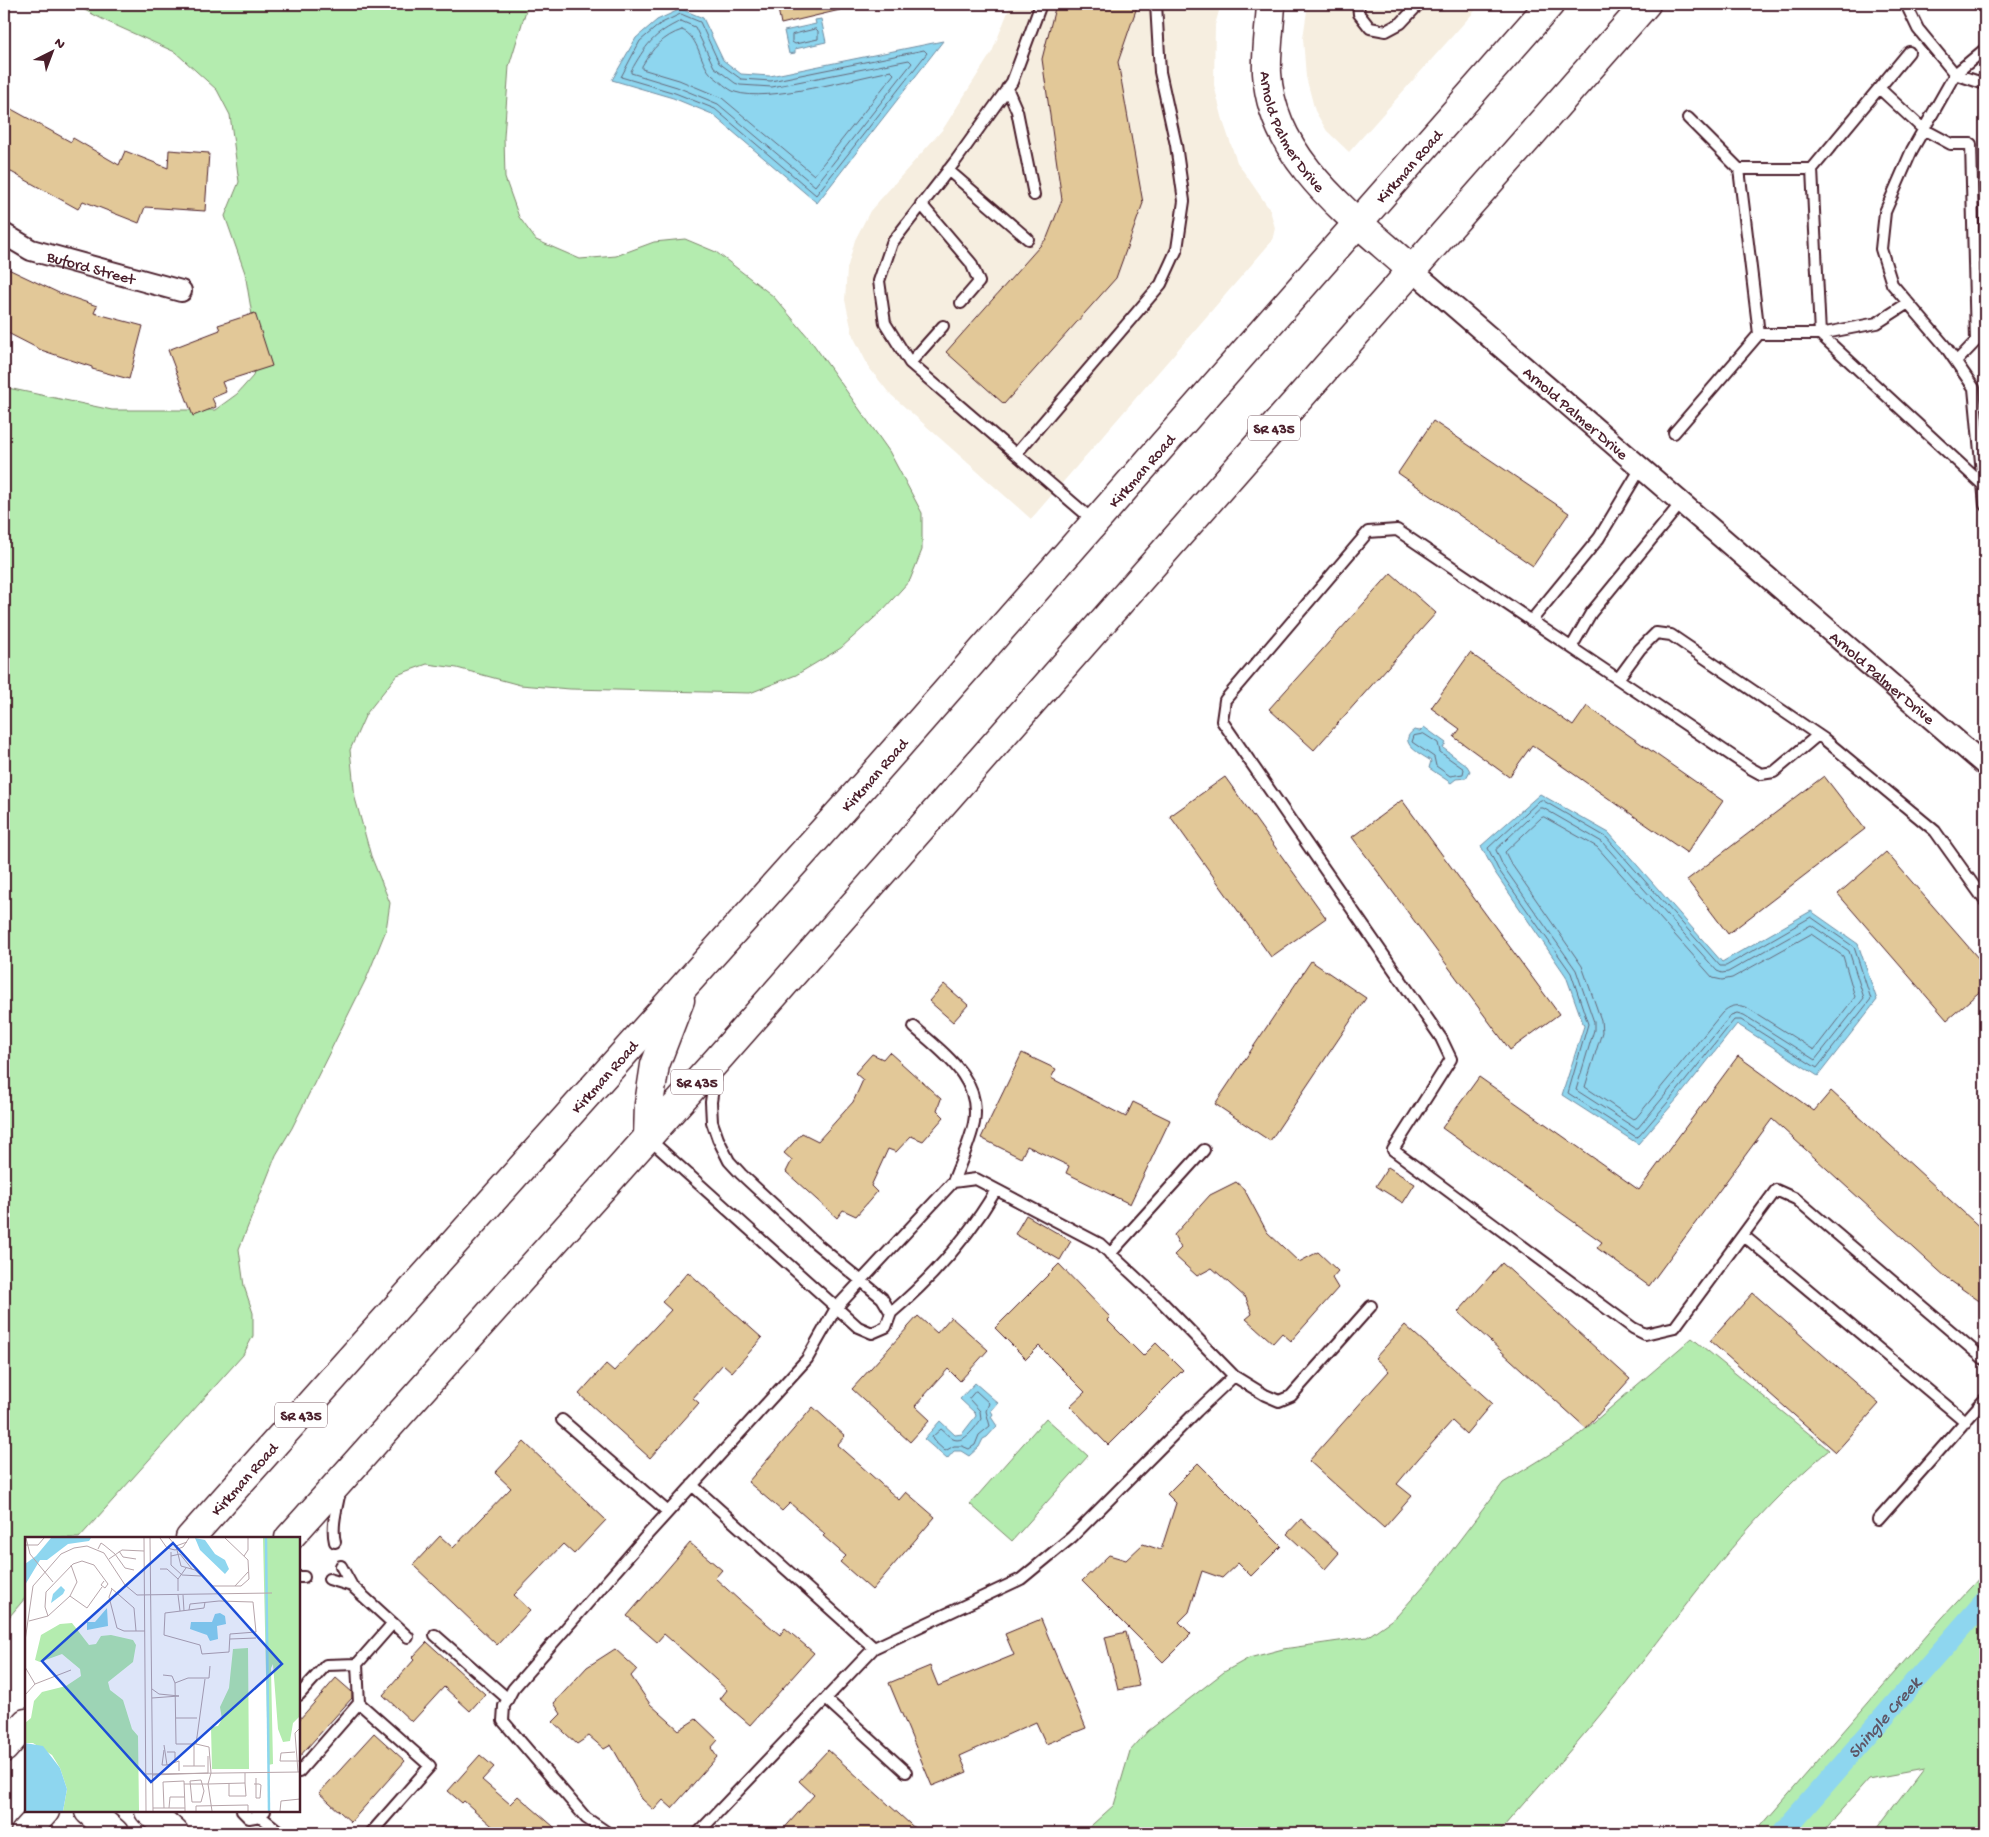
<svg xmlns="http://www.w3.org/2000/svg" width="1989" height="1837" viewBox="0 0 1989 1837" font-family="'Gochi Hand',sans-serif">
	<style>
		.built { fill: #f6eee0 }
		.green { fill: #b4ecaf; stroke: #7f866d }
		.water { fill: #8ed6ef; stroke: #738da1 }
		.lines { fill: none; stroke-linecap: round; stroke-linejoin: round }
		.shore { stroke: #656879; stroke-width: 1 }
		.canal { stroke: #8ed6ef; stroke-width: 21 }
		.building { fill: #e2c898; stroke: #4a1f2b }
		.lane-casing { stroke: #4a1f2b; stroke-width: 14 }
		.street-casing { stroke: #4a1f2b; stroke-width: 24 }
		.secondary-casing { stroke: #4a1f2b; stroke-width: 31 }
		.primary-casing { stroke: #4a1f2b; stroke-width: 31 }
		.lane { stroke: #fff; stroke-width: 10 }
		.street { stroke: #fff; stroke-width: 20 }
		.secondary { stroke: #fff; stroke-width: 28 }
		.primary { stroke: #fff; stroke-width: 28 }
		.labels { text-anchor: middle; stroke-width: 4; stroke-linejoin: round; paint-order: stroke }
		.shield { fill: #fff; stroke: #80626b; stroke-width: 1 }
		.shield-label { font-size: 15px; font-weight: bold; fill: #4a1f2b }
		.street-label { font-size: 16px; fill: #4a1f2b; stroke: #fff }
		.water-label { font-size: 18px; font-style: italic; fill: #5e5666; stroke: #fff }
		.inset-river { fill: none; stroke: #8ed6ef; stroke-width: 2.5 }
		.inset-road { fill: none; stroke: #b7a5aa; stroke-width: 1 }
		.view { fill: #1d4ed8; fill-opacity: 0.15; stroke: #1d4ed8; stroke-width: 2.5 }
		.inset-edge { fill: none; stroke: #4a1f2b; stroke-width: 2.5 }
	</style>
	<rect width="100%" height="100%" fill="#fff"/>
	<filter id="ink" filterUnits="userSpaceOnUse"><feTurbulence type="fractalNoise" baseFrequency=".02" numOctaves="2"/><feDisplacementMap in="SourceGraphic" scale="10" xChannelSelector="R" yChannelSelector="G"/><feConvolveMatrix kernelMatrix="1 2 1 2 8 2 1 2 1" color-interpolation-filters="sRGB"/></filter>
	<g filter="url(#ink)">
		<path class="built" d="M1011 4H1221L1215 25 1214 85 1224 124 1237 162 1270 210 1275 228 1272 241 1031 519 889 393 870 369 853 336 845 300 847 269 855 240 870 211 943 129 992 52Z
			M1308 4H1481L1349 152 1327 131 1315 111 1306 77 1303 38Z"/>
		<path class="green" d="M73 4H528L509 66 504 137 505 178 519 217 536 240 580 259 616 256 654 242 685 239 716 252 773 296 809 338 889 451 922 513V550L910 580 883 610 841 648 796 675 750 693 570 689 520 685 457 668 427 664 397 675 366 714 350 750 355 798 371 856 390 903 386 930 367 977 292 1128 276 1155 239 1249 244 1286 253 1313V1336L243 1355 79 1538H26V1597L4 1623V385L8 388 112 410H215L237 394 253 376 258 351 245 273 225 216 239 182 230 115 217 90 175 52 108 22Z
			M1692 1338 1829 1450C1747 1517 1686 1607 1621 1689 1582 1739 1539 1785 1498 1833H1083L1114 1805 1130 1751 1148 1731 1224 1672 1249 1658 1283 1649 1367 1637 1397 1616 1433 1575 1503 1483 1574 1439Z
			M1046 1418 1088 1456 1012 1541 970 1504Z
			M1985 1572V1833H1874L1923 1769 1869 1779 1821 1833H1755L1942 1618Z"/>
		<path class="water" d="M681 9 703 18 723 60 741 74 770 76 943 41 817 203 712 114 673 98 612 80 636 38 657 20Z
			M821 19 826 42 795 49V53L789 54 784 31 816 24 815 20Z
			M1424 727 1446 743 1443 748 1467 766 1470 771 1466 778 1456 779 1451 783 1429 768 1431 761C1421 754 1396 743 1414 730L1420 731Z
			M1540 794 1609 833 1722 962 1811 911 1858 944 1877 1000 1818 1076 1737 1024 1678 1098 1638 1144 1562 1095 1584 1026 1566 976 1494 871 1481 846Z
			M975 1383 998 1403 991 1411 993 1414 991 1417 997 1426 987 1437 983 1439 979 1447 969 1456 961 1451H954L947 1459 924 1439 940 1421 955 1435 962 1434 976 1416 975 1413 960 1399Z"/>
		<g class="lines">
			<path class="shore" d="M681 14 700 22 719 63 741 79 771 81 924 50 927 53 816 195 715 109 675 93 621 77 640 41 660 24Z
				M681 21 695 27 714 67 735 83 740 85 772 87 909 60 912 63 815 186 718 104 677 87 631 73V71C645 46 654 33 681 21Z
				M816 29 818 31V39L795 44 792 42V35Z
				M682 30C700 37 699 64 713 76 720 81 727 89 735 92 767 103 855 78 891 71L894 74 814 175 722 98 679 80 642 69V66C652 49 663 36 682 30Z
				M1424 734 1438 743 1440 752 1464 769 1463 774 1450 776 1436 766 1434 757 1412 742 1414 736Z
				M1542 800 1606 837 1720 966H1726L1811 917 1854 947 1871 999 1817 1068 1741 1020H1734L1674 1095 1639 1136 1636 1137 1568 1093 1588 1024 1571 973 1498 869 1488 848 1539 801Z
				M1540 808H1543L1602 842 1717 971 1722 973 1728 972 1811 925 1849 951 1864 998 1815 1060 1744 1015 1737 1013 1731 1015 1638 1128H1635L1576 1090 1594 1030V1022L1576 970 1503 866 1496 850Z
				M1544 817 1597 847 1713 978 1722 980 1732 978 1811 934 1843 956 1855 997 1814 1050 1746 1007C1736 1004 1729 1006 1722 1013L1636 1118 1633 1119 1585 1087 1602 1032 1601 1020 1582 966 1510 862 1505 852 1541 818Z
				M976 1391 989 1403 986 1411 990 1426 979 1435 975 1445 969 1449 962 1446H954L945 1451 933 1440 932 1437 941 1429C945 1432 949 1437 953 1439 964 1444 976 1427 981 1419L980 1411 969 1399Z"/>
			<path class="canal" id="s1" d="M1782 1833 1985 1601"/>
		</g>
		<path class="building" d="M777 4H839L840 10 781 24Z
			M1056 4H1138L1118 62 1143 203 1116 278 1004 404 946 352 1047 238 1062 200 1042 59Z
			M4 105 71 142 73 138 119 165 125 151 168 168 169 150 209 153 205 211 145 207 139 223 83 201 78 209 4 168Z
			M4 267 59 293 97 306 94 313 143 326 129 379 92 369V367L41 350 4 331Z
			M255 313 272 366 222 382 226 392 212 398 216 407 193 416 168 350 220 330 218 325Z
			M1433 421 1569 513 1533 566 1398 473Z
			M1391 573 1436 613 1314 750 1269 709Z
			M1470 653 1573 726 1587 706 1723 801 1687 853 1532 745 1509 777 1454 737 1460 729 1431 708Z
			M1824 776 1865 829 1728 934 1687 880Z
			M1225 777 1326 918 1271 957 1170 816Z
			M1402 800 1559 1014 1510 1050 1352 837Z
			M1886 852 1985 966V987L1947 1020 1838 894Z
			M1311 961 1366 998 1270 1141 1215 1104Z
			M944 984 968 1005 953 1022 929 1001Z
			M889 1052 941 1099 937 1110 944 1117 923 1141 911 1136 896 1152 888 1149 871 1186 877 1192 856 1216 843 1210 837 1218 786 1172 792 1160 784 1153 802 1133 818 1141 853 1102 863 1080 855 1073 872 1054 883 1059Z
			M1022 1053 1056 1069 1051 1078 1126 1117 1133 1102 1170 1120 1130 1204 1066 1173 1069 1166 1027 1146 1021 1158 981 1138Z
			M1738 1056 1814 1111 1831 1091 1985 1232V1305L1948 1279 1772 1119 1649 1286 1597 1248 1602 1242 1442 1128 1479 1077 1639 1190Z
			M1388 1167 1415 1184 1403 1203 1376 1186Z
			M1236 1182 1244 1189 1267 1232 1299 1262 1318 1252 1338 1271 1332 1278 1338 1288 1291 1341 1282 1333 1273 1343 1246 1319 1252 1314 1246 1298 1212 1268 1197 1276 1174 1255 1181 1248 1174 1235 1210 1195Z
			M1026 1215 1071 1241 1060 1260 1015 1234Z
			M1502 1263 1630 1379 1586 1428 1458 1312Z
			M1059 1264 1110 1317 1107 1320 1143 1356 1156 1343 1183 1370 1108 1445 1070 1406 1085 1392 1039 1346 1026 1359 995 1328Z
			M688 1272 762 1338 732 1372 723 1364 693 1398 699 1403 650 1458 579 1394 606 1364 614 1371 671 1310 662 1302Z
			M1753 1293 1879 1404 1836 1452 1710 1341Z
			M918 1316 937 1333 951 1317 988 1350 960 1381 948 1369 915 1406 930 1420 910 1442 852 1389Z
			M1405 1325 1492 1403 1466 1434 1452 1421 1418 1459 1397 1484 1412 1496 1384 1528 1309 1461 1389 1371 1375 1358Z
			M813 1407 845 1436 837 1445 861 1466 899 1500 906 1492 935 1517 872 1590 840 1562 846 1556 823 1536 825 1534 790 1503 782 1511 748 1482Z
			M524 1442 606 1520 574 1554 563 1544 514 1595 530 1610 497 1645 413 1565 440 1536 453 1548 511 1488 495 1473Z
			M1198 1463 1281 1546 1251 1576 1238 1563 1222 1578 1202 1571 1189 1612 1179 1622 1191 1634 1163 1662 1082 1581 1109 1555 1126 1560 1143 1544 1161 1550 1176 1503 1167 1494Z
			M1301 1519 1339 1553 1325 1569 1287 1534Z
			M690 1543 722 1570 715 1578 739 1600 780 1635 785 1628 814 1653 750 1725 720 1699 727 1690 704 1669 664 1634 657 1642 627 1616Z
			M1041 1619 1086 1728 1046 1744 1036 1722 960 1756 967 1772 932 1786 889 1683 930 1666 938 1686 1014 1655 1005 1634Z
			M1126 1632 1139 1686 1118 1690 1105 1637Z
			M427 1642 485 1694 470 1711 444 1687 412 1722 383 1695 414 1660 412 1658Z
			M615 1649 637 1669 631 1676 650 1704 679 1730 696 1719 718 1740 711 1748 717 1757 672 1808 663 1800 654 1810 642 1799 611 1745 604 1749 589 1736 577 1744 553 1722 561 1714 554 1703 587 1667Z
			M336 1678 352 1692V1698L299 1757V1720Z
			M374 1733 405 1761 351 1822 319 1793Z
			M828 1750 920 1833H780L814 1795 799 1781Z
			M480 1755 494 1767 482 1780 510 1804 518 1796 561 1833H500L464 1801 462 1803 448 1791Z"/>
		<g class="lines">
			<g class="lane-casing">
				<path id="lane" d="M1041 4 1012 82 957 159 892 243 879 281 885 323 910 363 1095 522
					M1358 4 1359 14 1370 28 1386 31 1401 23 1419 4
					M1906 4 1918 29 1955 74 1985 84
					M1985 49 1955 74 1912 150 1885 212 1881 249 1892 284 1945 346 1974 388 1985 505
					M1909 52 1812 169 1820 334 1983 485
					M1007 88 1017 111 1034 195
					M1879 88 1923 129 1951 144H1971L1976 341 1956 362
					M1688 118 1739 169 1759 334
					M1739 169H1812
					M948 170 1028 239
					M921 204 971 263 979 282 961 303
					M910 363 943 326
					M1674 433 1759 334H1820L1877 323 1908 303
					M1016 454 1161 284 1177 249 1184 201 1176 145 1160 72 1156 4
					M1531 621 1599 538 1641 468
					M1572 646 1591 613 1681 503
					M1618 679 1750 768 1761 774 1774 772 1818 735
					M1985 901 1935 831 1824 739 1671 635 1656 633 1640 649 1618 679 1397 530 1368 532 1225 700 1222 721 1441 1038 1451 1059 1393 1150 1633 1328 1645 1334 1675 1327 1776 1190 1796 1199 1985 1360
					M914 1027C943 1053 982 1079 974 1123 970 1143 960 1163 953 1182
					M649 1139 858 1327 872 1333 886 1327 891 1313 882 1298 813 1241 741 1174 729 1161 718 1139 712 1122 711 1102 715 1074
					M1743 1235 1966 1422
					M1110 1254 1204 1150
					M891 1313C932 1278 969 1236 996 1190
					M562 1420 668 1512
					M692 1485 874 1648
					M1878 1520 1985 1399
					M335 1542C331 1526 337 1507 340 1491
					M341 1566 352 1586 408 1637
					M299 1577H304
					M329 1579 352 1586
					M435 1635 508 1699
					M299 1695 326 1665 357 1664
					M826 1699 906 1772
					M359 1703 430 1766 371 1833
					M299 1772 359 1703 357 1664 393 1623
					M242 1811 249 1818 260 1816
					M265 1811 260 1816 281 1833
					M608 1833 586 1818 503 1721 504 1706 513 1689 648 1534 807 1359 836 1308 953 1182 976 1179 1100 1244 1159 1299 1234 1376 1265 1395 1279 1401 1291 1396 1371 1306
					M698 1833 874 1648 1021 1579 1072 1537 1197 1411 1234 1376"/>
			</g>
			<g class="street-casing">
				<g id="street">
					<path id="s2" d="M4 234 31 250 181 291"/>
					<path id="s3" d="M1413 271 1985 765"/>
				</g>
			</g>
			<g class="secondary-casing">
				<g id="secondary">
					<path id="s4" d="M1271 4C1270 26 1266 50 1267 73 1272 161 1353 217 1413 271"/>
					<path d="M89 1811 114 1833"/>
					<path d="M149 1811 174 1833"/>
				</g>
			</g>
			<g class="primary-casing">
				<g id="primary">
					<path d="M648 1137 649 1104 655 1065 680 1000"/>
					<path id="s5" d="M190 1538 866 783 1550 4"/>
					<path d="M289 1538 718 1059 1646 4"/>
					<path d="M4 1748 26 1723"/>
					<path d="M25 1833 45 1811"/>
				</g>
			</g>
			<use href="#lane" class="lane"/>
			<use href="#street" class="street"/>
			<use href="#secondary" class="secondary"/>
			<use href="#primary" class="primary"/>
		</g>
	</g>
	<g class="labels">
		<g class="shield">
			<rect x="1248" y="415.5" width="52" height="25" rx="4"/>
			<rect x="671" y="1069.5" width="52" height="25" rx="4"/>
			<rect x="275" y="1402.5" width="52" height="25" rx="4"/>
		</g>
		<g class="shield-label">
			<text x="1274" y="433">SR 435</text>
			<text x="697" y="1087">SR 435</text>
			<text x="301" y="1420">SR 435</text>
		</g>
		<g class="street-label">
			<text dy="6" stroke="none"><textPath href="#s4" startOffset="134">Arnold Palmer Drive</textPath></text>
			<text dy="6" stroke="none"><textPath href="#s5" startOffset="1835">Kirkman Road</textPath></text>
			<text dy="6" stroke="none"><textPath href="#s2" startOffset="94">Buford Street</textPath></text>
			<text dy="6" stroke="none"><textPath href="#s3" startOffset="216">Arnold Palmer Drive</textPath></text>
			<text dy="6" stroke="none"><textPath href="#s5" startOffset="1430">Kirkman Road</textPath></text>
			<text dy="6" stroke="none"><textPath href="#s3" startOffset="621">Arnold Palmer Drive</textPath></text>
			<text dy="6" stroke="none"><textPath href="#s5" startOffset="1025">Kirkman Road</textPath></text>
			<text dy="6" stroke="none"><textPath href="#s5" startOffset="620">Kirkman Road</textPath></text>
			<text dy="6" stroke="none"><textPath href="#s5" startOffset="80">Kirkman Road</textPath></text>
		</g>
		<g class="water-label">
			<text dy="6" stroke="none"><textPath href="#s1" startOffset="154">Shingle Creek</textPath></text>
		</g>
	</g>
	<g transform="translate(25 1537)">
		<rect width="275" height="275" fill="#fff"/>
		<path d="M238 1H275V179L268 186 265 204 258 205 253 192 248 127 246 131 248 227 243 228ZM47 86 64 108 71 107 76 99 86 98 108 103 111 108 108 125 83 145 85 153 98 163 107 192 113 199 114 274H38L42 252 35 231 27 218 8 206H0V186L6 181 9 164 17 155 41 149 56 139 55 132 37 117 15 125 10 123 16 98 35 87ZM223 111 224 232H187L186 190 193 189 197 182 195 170 204 151 208 112Z" fill="#b4ecaf"/>
		<path d="M26 1H66L64 4 43 7 22 23H15L0 48V27L11 19ZM170 1 180 3 190 17 200 23 204 32 200 37 175 13ZM36 49 40 53 38 57 26 66 28 57ZM82 71 83 89 62 93V85H70ZM195 76 200 79 201 87 192 89 193 102 185 104 182 98 165 92 166 85H187L190 77ZM0 206 18 209 35 231 42 252 38 274H0Z" fill="#8ed6ef"/>
		<path class="inset-river" d="M241 1 244 274"/>
		<path class="inset-road" d="M1 1 5 17 28 45M119 1 121 274M125 1 128 274M135 1 142 11 150 13 158 10 164 1M144 1 151 9 162 5M1 8H13L19 1M151 9 156 29 170 33 188 49H216L224 42 223 23 200 1M73 12 76 6 79 8 90 17 100 31 109 33M94 14 98 20 111 22M146 15V28L157 38 176 39M146 19 155 17 167 32M219 19 223 13V1M84 22 97 13 119 14M135 32H142L153 42M210 49 223 35M86 51 109 71 111 94M87 52 84 60 92 91 99 94H120M153 54V42L161 31M153 58 155 74M158 58 159 74M45 59 62 71 77 50M194 64 228 65 231 95 205 97 204 115 177 117 175 108 139 98 140 76 164 73 165 67ZM164 73 179 71 180 65M23 79 20 70 21 55 48 27 57 24 69 28 83 47 80 51 76 48 79 44M4 84 23 79 45 59 52 45 46 28M205 102 231 101M0 104 8 49 36 17 49 11 62 9 79 16 100 48 112 58 247 56M0 130 10 147M138 138 147 139 150 146M0 158 10 147 46 133M127 161 154 159 134 157 127 152M151 181H172M171 207H151L150 146 163 141H184L185 129M139 208 142 228 154 224V234M139 213 137 228H142M142 215H150V223M270 215 256 216 255 224H275M158 229H180M169 229V208M273 235 270 196 275 191M183 236V219M121 237 275 235M127 238 183 236M176 243 179 254 176 265H167L165 244ZM204 246V259H221L220 246M159 247H183L186 236 184 210 171 207 180 142M229 247H234L236 248 235 261H231V241M128 271H160V274M139 271 138 245 159 244 160 271M144 271 145 260H160M171 274V269L223 268V274M187 274 183 247 220 246V236M255 274 256 264 275 262"/>
		<path class="view" d="M148 6 257 127 126 245 17 124Z"/>
		<rect width="275" height="275" class="inset-edge"/>
	</g>
	<rect width="1989" height="1837" fill="none" stroke="#fff" stroke-width="20"/>
	<rect x="10" y="10" width="1969" height="1817" fill="none" stroke="#4a1f2b" stroke-width="2" filter="url(#ink)"/>
	<g transform="translate(52 52) rotate(42)" stroke="#ffffff" stroke-width="4" paint-order="stroke">
	<path d="M0-4L9 19L0 12L-9 19Z" fill="#4a1f2b"/>
	<text y="-8" font-size="14" font-weight="bold" text-anchor="middle" fill="#4a1f2b">N</text>
	</g>
</svg>
